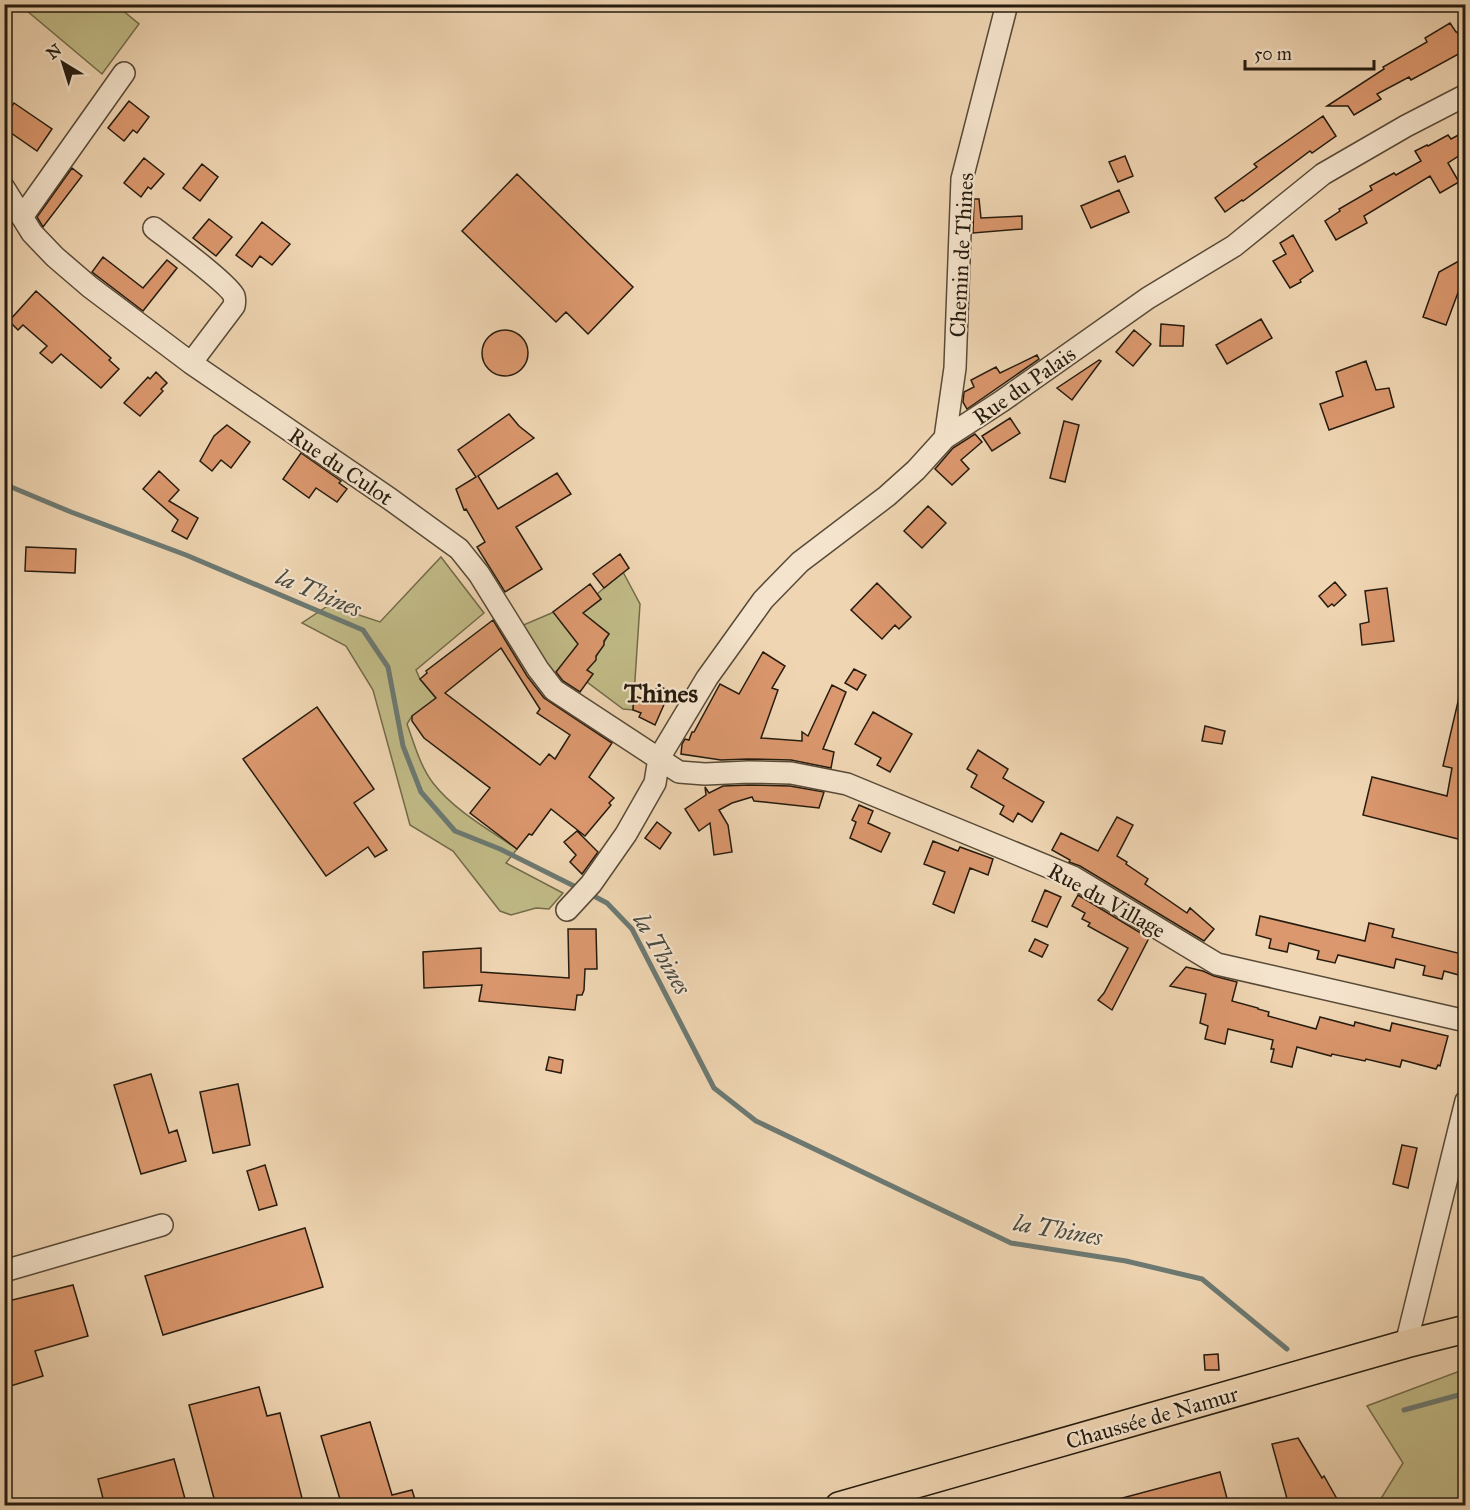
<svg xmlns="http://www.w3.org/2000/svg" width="1470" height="1510" viewBox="0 0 1470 1510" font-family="'IM FELL Great Primer',serif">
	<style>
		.green { fill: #c1bb87; stroke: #736b4a; stroke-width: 1.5 }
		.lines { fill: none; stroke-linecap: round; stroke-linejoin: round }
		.stream { stroke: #6c7972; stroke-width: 5 }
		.building { fill: #db976d; stroke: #251b0e; stroke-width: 1.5; fill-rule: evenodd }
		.minor-casing { stroke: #584a37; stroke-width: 24 }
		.major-casing { stroke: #251b0e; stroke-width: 30 }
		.minor { stroke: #f5e4cd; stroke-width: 21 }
		.major { stroke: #efd5b2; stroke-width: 27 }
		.labels { text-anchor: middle; stroke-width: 4.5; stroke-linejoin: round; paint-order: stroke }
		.street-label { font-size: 22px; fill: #251b0e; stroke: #f5e4cd }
		.water-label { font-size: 24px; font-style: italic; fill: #494a40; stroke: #f5e4cd }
		.quarter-label { font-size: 26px; font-weight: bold; fill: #251b0e; stroke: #f5e4cd }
	</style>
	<rect width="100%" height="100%" fill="#efd5b2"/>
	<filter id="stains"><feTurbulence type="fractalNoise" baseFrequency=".00333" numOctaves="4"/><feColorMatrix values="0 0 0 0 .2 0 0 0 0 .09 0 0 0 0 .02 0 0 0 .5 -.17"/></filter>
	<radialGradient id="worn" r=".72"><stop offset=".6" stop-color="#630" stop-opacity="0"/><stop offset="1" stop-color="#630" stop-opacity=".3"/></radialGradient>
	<path class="green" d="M20 5H116L139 24 102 74Z
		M441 557 484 613 416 670 420 679 436 698 412 716 407 724C414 743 420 766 433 783 455 811 488 829 517 849L506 863 563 893 549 909 536 908 511 915 500 911 453 851 410 825 373 690 346 646 302 623 329 605 380 622Z
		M623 572 640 604 633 710 623 709 587 682 593 674 587 670C597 658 601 646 609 634L599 626 578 645 554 675 521 626 554 612 565 627 601 599 597 594Z
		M1465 1369V1505H1377L1403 1463 1367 1406Z"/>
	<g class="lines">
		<path class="stream" d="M4 484 71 512 186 555 363 630 388 667 403 746 421 792 455 831 500 849 580 889
			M588 893 607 903 632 929 714 1088 756 1121 1011 1243 1126 1261 1202 1279 1287 1349
			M1404 1410 1466 1393"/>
	</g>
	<path class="building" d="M1450 23 1456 32H1457L1466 50 1411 80 1409 77 1377 94 1381 99 1354 115 1348 106H1327L1384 69 1383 67 1427 42 1425 38Z
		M129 101 149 117 137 133 133 130 124 141 108 128Z
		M14 103 52 129 37 151 4 128V116Z
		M1323 116 1336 136 1312 153 1310 151 1243 201 1242 200 1225 212 1215 198 1257 167 1254 164Z
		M1466 131V151L1448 163 1459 182 1440 193 1430 176 1364 216 1367 223 1336 240 1325 221 1340 211 1339 209 1372 190 1370 186 1394 173 1396 175 1421 161 1415 151 1427 145 1428 146 1448 135 1451 139Z
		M1125 156 1133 176 1118 182 1109 162Z
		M144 158 164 174 151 189 148 187 141 197 124 183Z
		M202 164 218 177 200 201 183 188Z
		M72 168 82 176 43 227 37 217Z
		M517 174 633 287 588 334 566 312 556 322 462 231Z
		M1119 190 1129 212 1091 228 1081 206Z
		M974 199H979L981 218 1022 216V229L973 233Z
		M209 219 232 237 216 256 193 238Z
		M262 222 290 244 272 265 260 256 252 267 236 255Z
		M1293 235 1313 271 1300 280 1301 282 1290 288 1273 261 1286 254 1280 243Z
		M103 257 143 288 167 260 177 268 143 311 92 272Z
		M1466 257V286L1459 290 1446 325 1423 317 1439 272Z
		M36 291 111 358 109 360 119 369 101 388 61 354 52 363 40 353 47 346 23 325 18 330 9 321Z
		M1261 319 1272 338 1227 364 1216 345Z
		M1161 324 1184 326 1183 346H1160Z
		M1134 330 1151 344 1133 366 1116 352Z
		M482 353a23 23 0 1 1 46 0a23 23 0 1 1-46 0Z
		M1037 355 1039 359 967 409 963 402 964 392 974 387 971 380 996 367 1000 373Z
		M1099 360 1101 361 1072 400 1057 388Z
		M1366 361 1376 390 1389 388 1394 407 1329 430 1320 404 1343 396 1336 372Z
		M156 372 167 383 161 389 163 391 140 416 124 403 148 377 150 379Z
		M509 414 519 426 534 438 478 476 498 509 557 473 571 494 516 527 542 569 505 592 477 547 485 542 466 509 464 510 456 489 476 477 458 450Z
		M1010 418 1020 433 992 451 982 436Z
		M1064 421 1079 425 1065 482 1050 478Z
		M227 425 250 442 231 468 221 460 212 471 200 461 214 436Z
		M975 434 982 442 961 460 969 469 952 485 935 469 953 448Z
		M301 453 341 481 339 483 347 489 337 502 316 488 309 498 283 479Z
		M159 471 179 490 169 501 198 518 187 539 172 531 178 520 143 489Z
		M928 506 946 523 922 548 904 531Z
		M26 547 76 549 75 573 25 571Z
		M620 554 629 568 604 588 593 574Z
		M1335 582 1346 595 1334 606 1332 604 1328 607 1319 596Z
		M877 583 911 617 899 629 895 625 882 639 851 610Z
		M590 584 601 599 583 613 609 634 604 641V645L596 656V660L587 670 593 674 580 692 563 681 556 672 578 644 553 612Z
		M1387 588 1394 641 1362 645 1360 624 1369 622 1365 591Z
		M493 620 527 676 544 698 612 743 589 777 614 798 609 803 611 805 585 836 551 809 532 835 529 834 517 849 470 813 490 788 424 738 412 721V716L436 698 420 679 427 673 426 671ZM501 648 540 709 537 713 570 735 555 759 549 754 540 765 445 693Z
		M763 652 785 666 772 688 778 690 761 738 802 741V732L808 736 832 685 846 692 823 749 834 752 831 768 791 760 748 759 721 760 681 754 682 744 685 739 689 740 692 732H694L720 684 739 694Z
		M854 669 866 675 857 690 845 683Z
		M658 686 670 691 655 725 639 717 641 713 633 710 634 696 647 700 651 693 653 694Z
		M1460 693 1466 694V841L1363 815 1372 777 1447 796 1452 768 1443 766Z
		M317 707 374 789 354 803 387 850 375 857 368 847 326 876 243 759Z
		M873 712 912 734 890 772 877 765 881 758 855 744Z
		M1205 726 1225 731 1222 744 1202 741Z
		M978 750 1008 769 1003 778 1044 802 1032 822 1018 813 1013 822 1000 814 1004 806 971 787 977 775 967 769Z
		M749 785 790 786 824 792 819 808 754 801 752 797 732 803 719 810 728 825 732 852 714 855 710 823 699 831 685 809 706 795 705 787 709 793 723 786Z
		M859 805 873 811 868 823 890 833 881 852 850 838 856 822 852 820Z
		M1117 817 1133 825 1117 856 1127 862 1126 864 1148 879 1145 884 1187 913 1190 908 1214 929 1204 941 1080 866 1069 862 1070 860 1052 850 1061 833 1098 851Z
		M657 822 671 833 660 849 645 838Z
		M577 831 598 852 582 874 570 862 576 855 564 842Z
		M933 841 958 851 960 847 993 859 988 875 970 868 954 913 933 904 945 872 924 864Z
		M1045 890 1061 897 1047 927 1032 921Z
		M1078 895 1149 938 1112 1010 1098 1000 1104 993 1128 948 1088 926 1090 923 1082 919 1085 913 1072 906Z
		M1260 916 1365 941 1369 923 1394 929 1392 937 1466 955V970L1461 969 1459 975 1444 971 1442 979 1423 975 1425 966 1396 959 1394 968 1338 955 1335 963 1317 959 1319 951 1289 943 1287 952 1269 948 1271 939 1256 935Z
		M568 929H596L597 969H585L584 990 582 995H577L575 1010 479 1001 482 985 424 988 423 952 481 948V972L569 978Z
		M1035 939 1048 945 1042 957 1029 951Z
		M1186 967 1203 971 1214 976 1237 982 1232 1001 1258 1008V1009L1269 1012 1268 1016 1316 1029 1320 1017 1354 1026 1355 1022 1390 1031 1392 1023 1448 1036 1440 1066 1438 1065 1436 1069 1402 1060 1400 1067 1366 1059 1365 1061 1332 1054 1331 1056 1297 1047 1292 1067 1271 1062 1274 1049H1271L1273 1040 1228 1029 1225 1044 1205 1039 1208 1026 1200 1023 1206 994 1170 986Z
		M549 1057 563 1060 561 1073 546 1070Z
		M151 1074 169 1133 177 1130 186 1161 141 1174 114 1085Z
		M238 1084 250 1145 213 1153 200 1092Z
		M1402 1145 1417 1148 1408 1188 1393 1184Z
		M265 1165 277 1205 259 1210 247 1171Z
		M305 1228 323 1287 163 1335 145 1276Z
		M73 1285 88 1336 35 1351 43 1376 4 1388V1302Z
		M1218 1354 1219 1370H1205L1204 1355Z
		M259 1387 267 1416 280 1413 304 1506H216L189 1405Z
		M370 1422 392 1495 412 1490 417 1506H342L321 1436Z
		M1298 1438 1322 1478 1324 1476 1341 1506H1289L1272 1444Z
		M174 1459 187 1506H105L98 1479Z
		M1220 1472 1229 1506H1112L1111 1501Z"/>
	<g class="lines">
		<g class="minor-casing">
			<path id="minor" d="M4 188 32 233 55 257 90 287 191 363 390 499 459 549 479 574 538 669 554 690 679 772 705 774 749 772 791 773 847 784 1073 877 1217 964 1466 1021
				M22 217 124 73
				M154 228C168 239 229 284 234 296 235 300 235 302 234 306L191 363
				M945 438 955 368 962 179 1007 4
				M567 910 591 884 626 834 655 783 659 758 707 678 763 600 800 562 887 496 916 470 945 438 1002 401 1148 298 1234 246 1323 174 1406 126 1466 95
				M4 1271 162 1225
				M1406 1344 1466 1101"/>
		</g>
		<g class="major-casing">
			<path id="major" d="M839 1506 1406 1344 1466 1329"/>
		</g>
		<use href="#minor" class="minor"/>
		<use href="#major" class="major"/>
	</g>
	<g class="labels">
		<g class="street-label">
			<text transform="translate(961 255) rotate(-87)" y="8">Chemin de Thines</text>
			<text transform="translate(1024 385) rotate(-35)" y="8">Rue du Palais</text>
			<text transform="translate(341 466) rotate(34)" y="8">Rue du Culot</text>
			<text transform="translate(1107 900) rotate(29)" y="8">Rue du Village</text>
			<text transform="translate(1152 1417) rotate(-16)" y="8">Chaussée de Namur</text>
		</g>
		<g class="water-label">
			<text transform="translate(319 593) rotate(23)" y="8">la Thines</text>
			<text transform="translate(662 954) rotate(60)" y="8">la Thines</text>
			<text transform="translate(1058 1230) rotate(10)" y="8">la Thines</text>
		</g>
		<g class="quarter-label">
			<text x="661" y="702">Thines</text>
		</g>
	</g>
	<rect width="1470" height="1510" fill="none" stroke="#efd5b2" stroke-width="24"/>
	<rect x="6" y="6" width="1458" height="1498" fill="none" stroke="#251b0e" stroke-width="3"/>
	<rect x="12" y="12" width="1446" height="1486" fill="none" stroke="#251b0e" stroke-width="1.5"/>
	<g transform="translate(63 63) rotate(322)" stroke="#f5e4cd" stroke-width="4.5" paint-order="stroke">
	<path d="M0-4.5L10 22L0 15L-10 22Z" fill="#251b0e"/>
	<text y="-9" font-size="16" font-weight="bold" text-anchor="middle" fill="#251b0e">N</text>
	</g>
	<path d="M1245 60v9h129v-9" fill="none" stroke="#251b0e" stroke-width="3"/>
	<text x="1254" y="60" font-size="18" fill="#251b0e" stroke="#f5e4cd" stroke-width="4.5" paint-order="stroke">50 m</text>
	<rect width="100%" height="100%" filter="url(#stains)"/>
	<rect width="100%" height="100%" fill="url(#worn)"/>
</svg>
